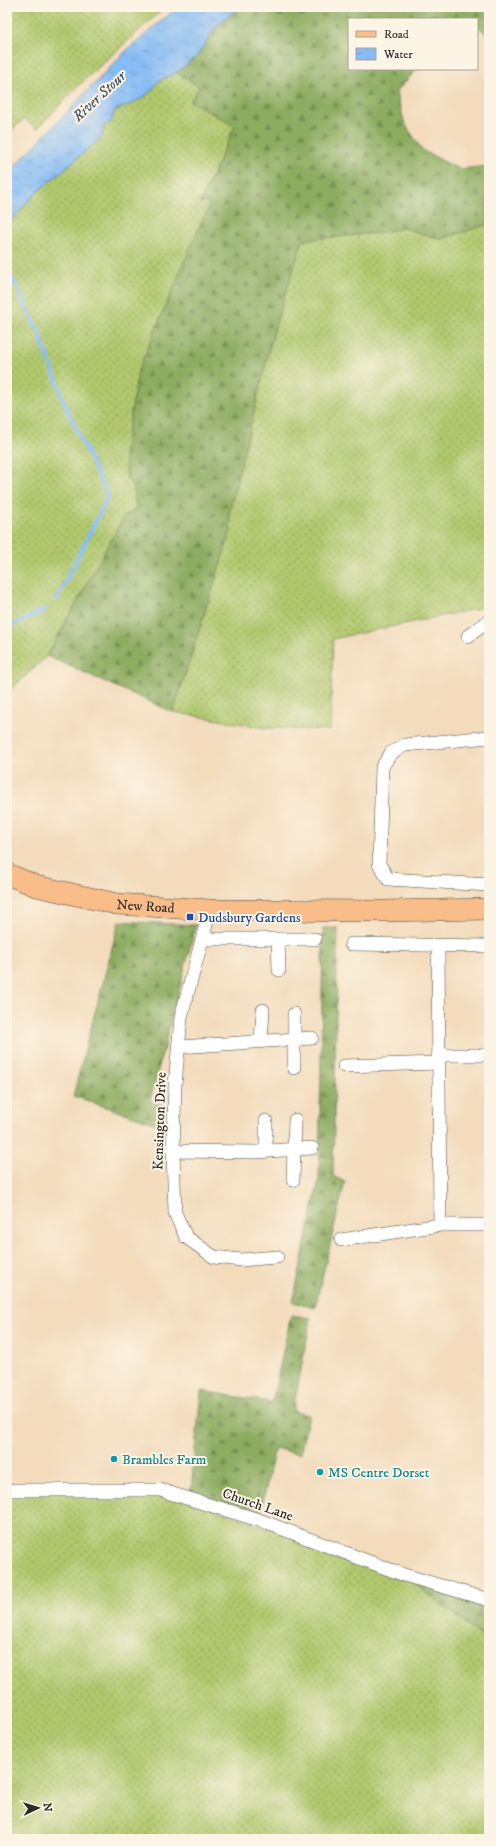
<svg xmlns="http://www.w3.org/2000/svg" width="496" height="1846" viewBox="0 0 496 1846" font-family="'IM FELL DW Pica',serif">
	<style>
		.grass { fill: url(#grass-dots); stroke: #6e7a4c }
		.forest { fill: url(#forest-firs); stroke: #5c6c46 }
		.water { fill: url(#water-ripples); stroke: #587490 }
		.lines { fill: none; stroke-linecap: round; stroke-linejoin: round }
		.stream { stroke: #86bcf5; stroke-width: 4 }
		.minor-casing { stroke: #494541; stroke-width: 14 }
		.primary-casing { stroke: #494541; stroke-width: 22 }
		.minor { stroke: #fff; stroke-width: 13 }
		.primary { stroke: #f8bd89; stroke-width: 21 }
		.transit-dot { fill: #1a4fb4; stroke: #fcf5e5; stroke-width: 1.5 }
		.culture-dot { fill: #0f9aa8; stroke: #fcf5e5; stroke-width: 1.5 }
		.labels { text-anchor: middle; stroke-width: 4; stroke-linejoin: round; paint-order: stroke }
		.street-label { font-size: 14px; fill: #2b2b2b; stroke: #fcf5e5 }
		.transit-label { font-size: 14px; fill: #164399; stroke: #fcf5e5; text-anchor: start }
		.culture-label { font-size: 14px; fill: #0d838f; stroke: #fcf5e5; text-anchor: start }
		.water-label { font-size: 15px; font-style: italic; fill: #465668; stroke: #fcf5e5 }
	</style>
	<defs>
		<pattern id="grass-dots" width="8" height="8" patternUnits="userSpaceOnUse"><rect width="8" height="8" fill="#b0c86d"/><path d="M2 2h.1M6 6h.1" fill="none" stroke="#8fa35a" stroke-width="1.8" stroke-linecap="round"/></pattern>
		<pattern id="forest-firs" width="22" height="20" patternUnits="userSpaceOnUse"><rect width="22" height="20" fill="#8cac60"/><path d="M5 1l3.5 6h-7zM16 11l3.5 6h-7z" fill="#738c4f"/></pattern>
		<pattern id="water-ripples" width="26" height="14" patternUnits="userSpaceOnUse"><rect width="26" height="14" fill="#86bcf5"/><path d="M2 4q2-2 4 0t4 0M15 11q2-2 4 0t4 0" fill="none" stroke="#6e99c7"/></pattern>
	</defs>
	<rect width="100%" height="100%" fill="#fcf5e5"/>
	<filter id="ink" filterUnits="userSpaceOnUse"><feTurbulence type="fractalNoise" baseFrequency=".025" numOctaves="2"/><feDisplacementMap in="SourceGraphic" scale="8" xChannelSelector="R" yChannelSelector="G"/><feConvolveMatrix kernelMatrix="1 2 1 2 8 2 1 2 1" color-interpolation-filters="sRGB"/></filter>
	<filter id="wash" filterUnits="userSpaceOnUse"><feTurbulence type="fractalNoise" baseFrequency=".012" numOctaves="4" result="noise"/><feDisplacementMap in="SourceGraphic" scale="16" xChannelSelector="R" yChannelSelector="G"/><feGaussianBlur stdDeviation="0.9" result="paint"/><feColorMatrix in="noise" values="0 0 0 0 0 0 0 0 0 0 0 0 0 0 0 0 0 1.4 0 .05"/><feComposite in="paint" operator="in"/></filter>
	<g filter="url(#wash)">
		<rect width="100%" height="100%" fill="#f3dbbc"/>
		<path class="grass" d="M7 7H165L79 85 37 129 24 119 7 134Z
			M177 72 199 87 190 101 235 126 200 202H209L208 210 200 225 138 371 127 478 134 488 136 510 125 515 47 656 7 693V225L37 192 101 138 104 126 111 122 115 110 132 104 147 95 159 81Z
			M489 224V606L333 639 330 730 265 728 173 712 231 531 229 513 275 326 303 240 377 233 403 228 441 239Z
			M7 1490H160L404 1575 489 1642V1839H7Z"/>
		<path class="forest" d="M240 7H489V36L477 26V19H349V69H417L396 92 405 124 422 150 459 169 489 166V224L441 239 403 228 377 233 303 240 275 326 229 513 231 531 173 712 47 656 125 515 136 509 134 488 127 479 124 454 138 371 200 225 208 210 209 202 200 203 235 126 190 101 199 87 177 72 197 56 217 25Z
			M119 921 196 925 150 1101 170 1107 166 1127 73 1096Z
			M323 928H338L333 1176 345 1182 315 1308 293 1302 319 1178Z
			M291 1315 311 1318 293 1411 309 1415 300 1454 275 1448 259 1520 190 1499 201 1391 272 1402Z
			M404 1575 489 1600V1642Z"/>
		<path class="water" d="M178 7H240L217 25 197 56 177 72 159 81 147 95 132 104 115 110 111 122 104 126 101 138 37 192 7 225V174L127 50Z"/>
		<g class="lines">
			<path class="stream" d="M7 268 39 333 68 412 108 497 56 600
				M7 627 45 610"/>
		</g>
	</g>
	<g filter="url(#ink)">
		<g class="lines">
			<g class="minor-casing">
				<path id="minor" d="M468 636 489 621
					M489 737 405 745 391 753 382 767 379 864 388 879 489 885
					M210 910 181 1017 175 1085 173 1151 175 1213 186 1237 214 1257 241 1260 277 1257
					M202 939H315
					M278 939 279 970
					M351 944 489 946
					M438 945 440 1225
					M294 1014V1068
					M261 1042 263 1010
					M179 1047 312 1038
					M438 1055H489
					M344 1066 439 1063
					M266 1121V1151
					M173 1151 256 1152 312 1148
					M293 1180 295 1120
					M341 1240 440 1225H489
					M7 1490H160L259 1520 404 1575 489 1600"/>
			</g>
			<g class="primary-casing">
				<g id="primary">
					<path id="s1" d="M7 874 36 886 117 904 210 910 384 911 489 909"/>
				</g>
			</g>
			<use href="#minor" class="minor"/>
			<use href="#primary" class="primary"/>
		</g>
	</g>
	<rect class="transit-dot" x="186" y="913" width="8" height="8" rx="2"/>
	<g class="culture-dot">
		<circle cx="114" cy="1459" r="4"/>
		<circle cx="320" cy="1472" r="4"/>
	</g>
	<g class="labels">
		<g class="street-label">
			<text dy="5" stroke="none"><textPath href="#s1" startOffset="143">New Road</textPath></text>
			<text transform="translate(159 1121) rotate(-88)" y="5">Kensington Drive</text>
			<text transform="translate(258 1504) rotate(19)" y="5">Church Lane</text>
		</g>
		<g class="transit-label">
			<text x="198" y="922">Dudsbury Gardens</text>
		</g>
		<g class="culture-label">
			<text x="122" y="1464">Brambles Farm</text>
			<text x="328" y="1477">MS Centre Dorset</text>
		</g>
		<g class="water-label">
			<text transform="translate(99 96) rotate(-43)" y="5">River Stour</text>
		</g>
	</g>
	<rect width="496" height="1846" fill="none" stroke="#fcf5e5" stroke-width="24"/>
	<rect x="348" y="18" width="130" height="52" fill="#fcf5e5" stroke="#a8a49b"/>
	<rect x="356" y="31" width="20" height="6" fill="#f8bd89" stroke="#a8a49b"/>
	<text x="384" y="38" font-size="12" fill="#2b2b2b">Road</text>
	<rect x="356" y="48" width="20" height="12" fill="url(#water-ripples)" stroke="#a8a49b"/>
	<text x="384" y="58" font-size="12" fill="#2b2b2b">Water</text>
	<g transform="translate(38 1808) rotate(86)" stroke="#fcf5e5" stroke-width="3" paint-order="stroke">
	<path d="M0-3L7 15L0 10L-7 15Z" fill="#2b2b2b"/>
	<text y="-6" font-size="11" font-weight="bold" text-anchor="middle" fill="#2b2b2b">N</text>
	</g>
</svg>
